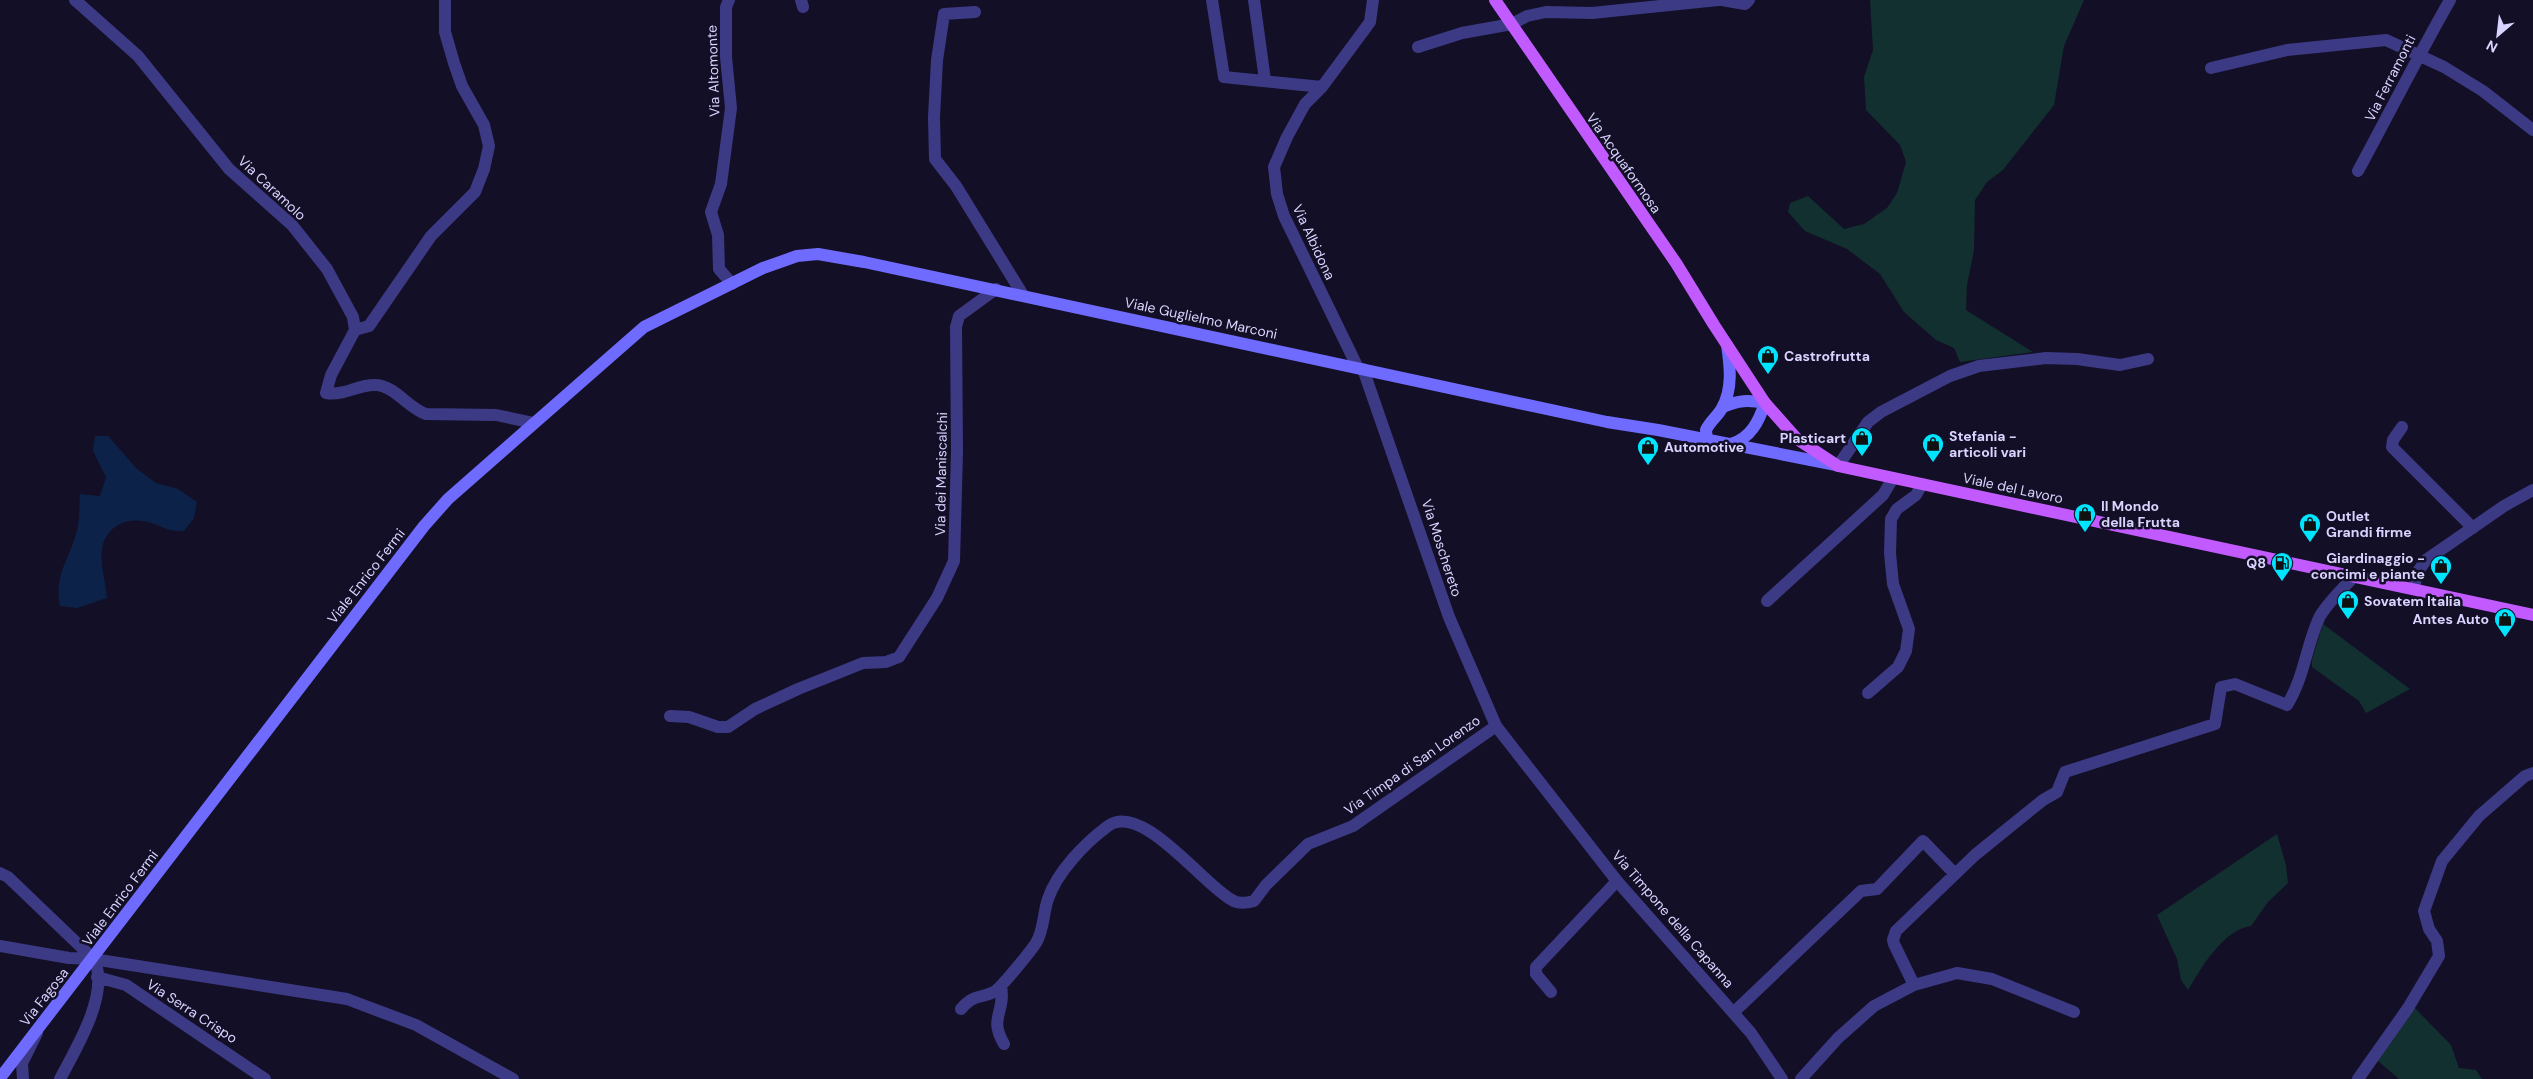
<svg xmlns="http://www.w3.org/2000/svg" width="2533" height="1079" viewBox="0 0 2533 1079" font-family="'DM Sans',sans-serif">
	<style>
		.green { fill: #12302f }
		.water { fill: #0c2248 }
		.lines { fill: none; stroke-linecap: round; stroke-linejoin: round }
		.minor { stroke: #3d3a85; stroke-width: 12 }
		.tertiary { stroke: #3d3a85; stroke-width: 12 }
		.secondary { stroke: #6f6bff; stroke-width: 12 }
		.primary { stroke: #c25bff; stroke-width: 12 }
		.labels { text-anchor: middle; stroke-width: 5; stroke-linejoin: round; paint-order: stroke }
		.street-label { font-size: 14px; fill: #d9d4ff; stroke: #130f26 }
		.poi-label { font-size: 14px; font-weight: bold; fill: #d9d4ff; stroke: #130f26; text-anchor: start }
	</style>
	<rect width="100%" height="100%" fill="#130f26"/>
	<path class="green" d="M1870 0H2084L2064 46 2054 105 2003 170 1987 182 1975 200 1974 250 1967 285 1966 310 2033 352 1960 362 1954 348 1936 340 1904 312 1880 274 1847 249 1805 231 1788 212 1790 203 1808 196 1844 229 1864 224 1887 208 1897 193 1906 162 1900 145 1866 110 1864 77 1873 50Z
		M2323 624 2410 689 2366 713 2359 701 2312 667V660Z
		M2277 834 2286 865 2288 883 2268 902 2251 926C2224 929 2201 968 2188 990L2181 980 2177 959 2157 915Z
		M2413 1006 2451 1045 2459 1068 2476 1070 2482 1079H2399L2378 1061Z"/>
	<path class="water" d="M95 436H108L137 469 156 483 178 489 197 502 194 518 184 531C167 532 163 526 148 522 137 519 124 520 115 527 92 544 105 573 107 598L77 608 60 606C54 575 68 562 76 534 80 522 79 507 80 494L100 496 106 477 93 451Z"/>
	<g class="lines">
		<path class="minor" d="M75 0 138 56 229 169 292 225 327 269 353 317 355 330 331 375 326 393C346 396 358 384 376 385 395 386 408 408 426 414L496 415 534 423
			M729 0 726 7V57L731 108 721 184 711 212 718 235 719 269 732 284
			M801 0 803 7
			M1212 0 1224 77 1322 87
			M1254 0 1265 80
			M1722 0 1745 4 1749 0
			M975 12 944 14 937 60 934 117 935 159 956 186 1023 295
			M1418 47 1462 33 1512 24 1527 16 1546 12 1592 13 1718 0
			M2211 68 2287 50 2386 40 2444 67 2483 91 2533 130
			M2358 171C2389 114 2418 56 2450 0
			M355 330 369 326 431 236 475 192 484 169 489 146 484 125 462 86 454 63 445 32V0
			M1358 368 1284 216 1277 194 1274 167 1287 137 1305 104 1322 87 1370 22 1373 0
			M2402 427 2393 440 2392 447 2473 528
			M1838 466 1868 422 1881 412 1950 376 1979 366 2046 358 2077 359 2120 365 2148 359
			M2414 589 2417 573 2426 560 2504 506 2533 490
			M1767 601 1883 495 1893 478
			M1868 693 1898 667 1906 651 1909 629 1893 584 1890 553 1891 519 1897 509 1916 495 1922 484
			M670 716 689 717 718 727H728L755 709 798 689 863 663 886 662 899 657 937 598 954 561 957 452 956 327 959 316 996 289
			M0 873 8 877 81 947C87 953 95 959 97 968 105 1002 75 1050 60 1079
			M0 946 69 958 93 959
			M97 977 126 985 265 1079
			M1914 985 1894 944 1893 940 1896 931 1975 855 2043 800 2057 792 2065 772 2215 724 2221 687 2235 684 2287 705C2304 678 2306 647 2319 618 2327 603 2343 589 2354 576
			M1001 986C1006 1013 988 1017 1004 1044
			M1551 992 1536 974V967L1617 881
			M961 1009C974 994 979 999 994 992 1001 988 1030 952 1036 943 1044 930 1043 913 1048 899 1057 872 1085 843 1108 826 1142 801 1204 886 1232 900 1238 904 1247 903 1254 901L1266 885 1308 844 1353 826 1496 726
			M1734 1012 1861 891 1877 889 1923 841 1955 874
			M1801 1079 1838 1038 1874 1006 1914 985 1957 973 1992 979 2074 1012
			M2358 1079 2408 1008 2439 956 2437 941 2429 929 2424 911 2442 861 2479 816 2525 776 2533 773"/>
		<path class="tertiary" d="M1363 369 1449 617 1496 726 1617 881 1751 1033 1782 1079
			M93 959 347 999 416 1025 513 1079
			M23 1079 22 1063 37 1033"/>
		<path class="secondary" d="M1723 407C1738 400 1749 400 1765 403 1759 421 1751 438 1731 444
			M1707 441 1706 430C1710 421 1718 416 1722 408 1733 389 1730 365 1727 345
			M0 1078 424 526 448 499 644 327 763 268 797 256 818 254 864 262 1607 422 1658 430 1836 465"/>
		<path class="primary" d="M1495 0 1676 263 1714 325 1765 403 1797 439 1838 466 2533 615"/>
	</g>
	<defs>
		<g id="shop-pin" transform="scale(1.125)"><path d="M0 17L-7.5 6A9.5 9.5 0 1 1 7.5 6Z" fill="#00e5ff" stroke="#130f26"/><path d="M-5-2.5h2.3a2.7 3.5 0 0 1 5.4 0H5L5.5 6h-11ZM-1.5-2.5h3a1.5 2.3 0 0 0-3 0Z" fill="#111"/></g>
		<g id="fuel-pin" transform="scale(1.125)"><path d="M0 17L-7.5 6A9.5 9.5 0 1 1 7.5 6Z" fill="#00e5ff" stroke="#130f26"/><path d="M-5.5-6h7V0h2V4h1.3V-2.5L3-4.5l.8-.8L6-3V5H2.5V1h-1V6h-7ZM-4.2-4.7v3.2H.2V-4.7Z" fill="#111"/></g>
	</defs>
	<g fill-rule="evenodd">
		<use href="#shop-pin" x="1768" y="356"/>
		<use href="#shop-pin" x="1862" y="438"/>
		<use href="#shop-pin" x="1933" y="444"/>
		<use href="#shop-pin" x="1648" y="447"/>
		<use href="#shop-pin" x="2085" y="514"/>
		<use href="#shop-pin" x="2310" y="524"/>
		<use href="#fuel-pin" x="2282" y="563"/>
		<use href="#shop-pin" x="2441" y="566"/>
		<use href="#shop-pin" x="2348" y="601"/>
		<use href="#shop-pin" x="2505" y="619"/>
	</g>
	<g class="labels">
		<g class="street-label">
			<text transform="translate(713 71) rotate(-92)" y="5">Via Altomonte</text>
			<text transform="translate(2390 78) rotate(-63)" y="5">Via Ferramonti</text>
			<text transform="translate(1624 163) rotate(55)" y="5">Via Acquaformosa</text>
			<text transform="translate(272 188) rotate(43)" y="5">Via Caramolo</text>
			<text transform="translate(1314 242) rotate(65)" y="5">Via Albidona</text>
			<text transform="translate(1201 318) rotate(12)" y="5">Viale Guglielmo Marconi</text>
			<text transform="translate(941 474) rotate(-89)" y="5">Via dei Maniscalchi</text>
			<text transform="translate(2013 488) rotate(12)" y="5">Viale del Lavoro</text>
			<text transform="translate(1442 548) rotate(72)" y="5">Via Moschereto</text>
			<text transform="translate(366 576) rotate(-52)" y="5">Viale Enrico Fermi</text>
			<text transform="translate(1412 765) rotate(-35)" y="5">Via Timpa di San Lorenzo</text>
			<text transform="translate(120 898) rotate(-53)" y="5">Viale Enrico Fermi</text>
			<text transform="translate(1673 919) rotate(49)" y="5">Via Timpone della Capanna</text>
			<text transform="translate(44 997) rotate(-52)" y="5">Via Fagosa</text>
			<text transform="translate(192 1011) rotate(33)" y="5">Via Serra Crispo</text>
		</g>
		<g class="poi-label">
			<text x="1784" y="361">Castrofrutta</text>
			<text x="1949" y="441">Stefania -<tspan x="1949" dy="16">articoli vari</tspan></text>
			<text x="1846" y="443" text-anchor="end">Plasticart</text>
			<text x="1664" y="452">Automotive</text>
			<text x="2101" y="511">Il Mondo<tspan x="2101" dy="16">della Frutta</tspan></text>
			<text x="2326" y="521">Outlet<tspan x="2326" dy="16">Grandi firme</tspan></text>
			<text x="2425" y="563" text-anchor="end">Giardinaggio -<tspan x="2425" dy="16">concimi e piante</tspan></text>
			<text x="2266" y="568" text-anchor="end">Q8</text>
			<text x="2364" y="606">Sovatem Italia</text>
			<text x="2489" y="624" text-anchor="end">Antes Auto</text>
		</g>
	</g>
	<g transform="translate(2498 35) rotate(208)" stroke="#130f26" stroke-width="4" paint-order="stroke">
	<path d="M0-4L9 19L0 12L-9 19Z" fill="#d9d4ff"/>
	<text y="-8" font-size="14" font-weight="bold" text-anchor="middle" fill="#d9d4ff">N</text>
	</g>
</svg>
